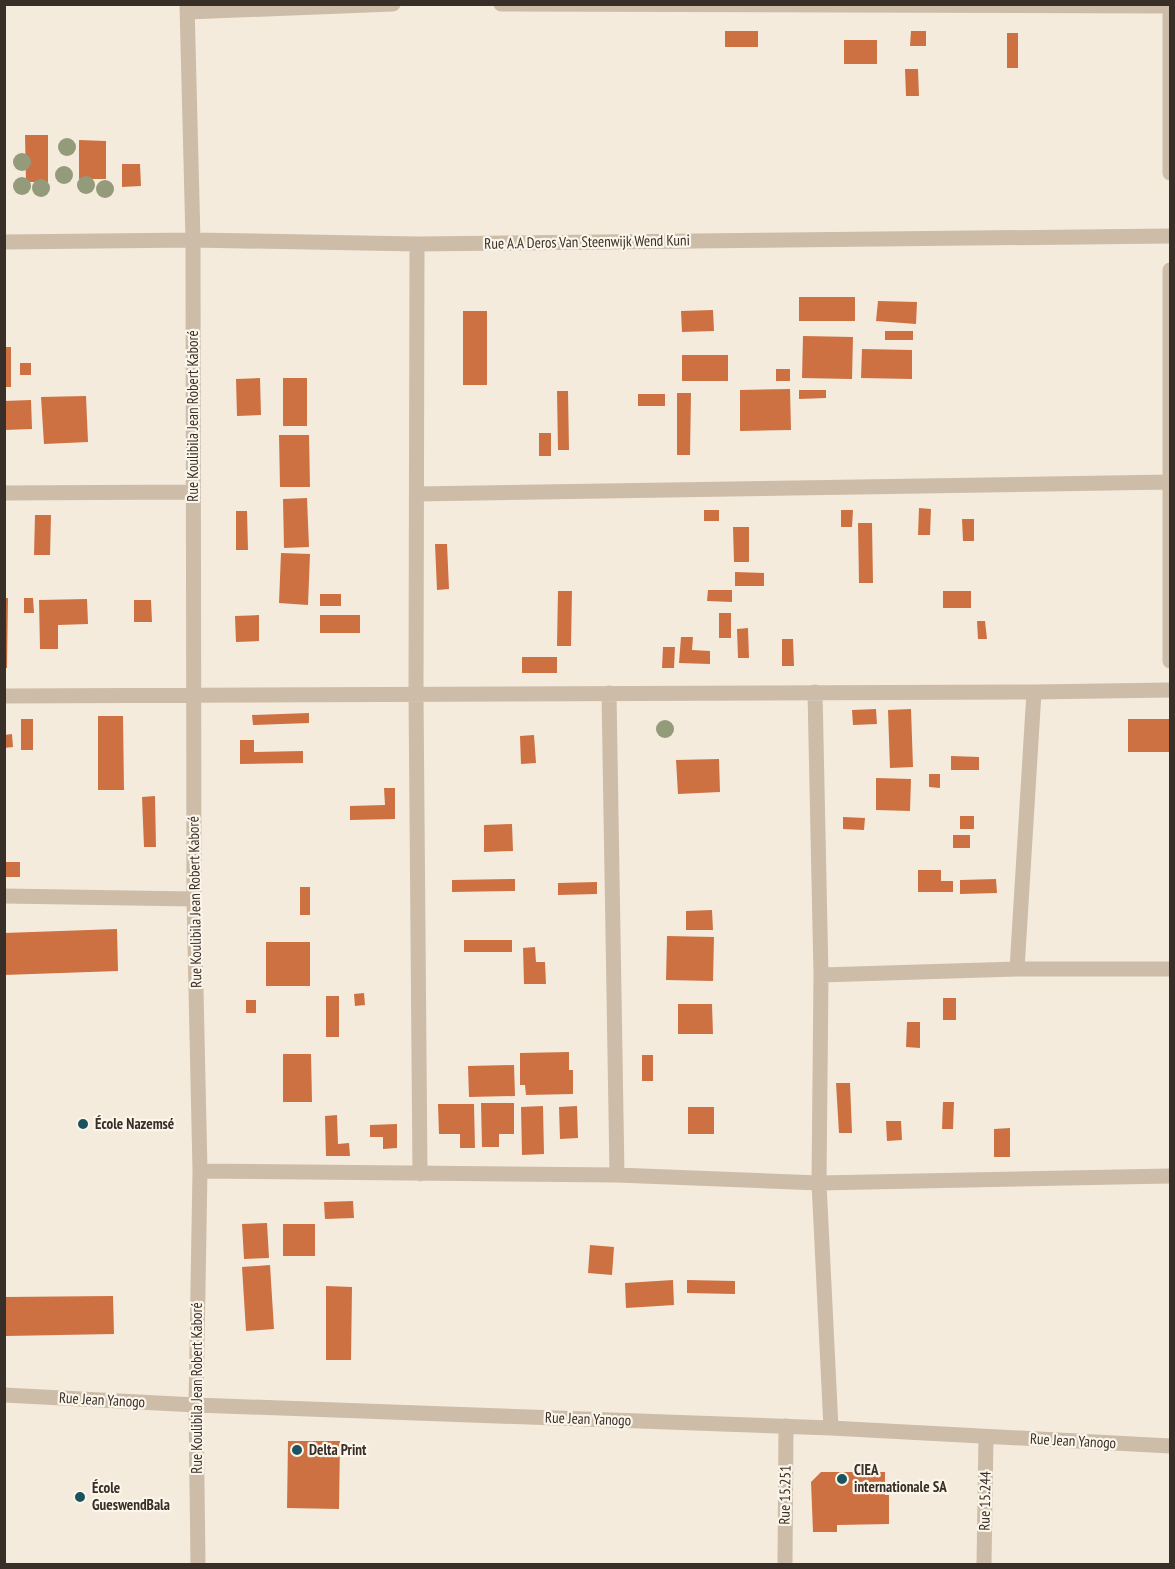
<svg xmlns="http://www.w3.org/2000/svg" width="1175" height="1569" viewBox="0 0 1175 1569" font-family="'PT Sans Narrow',sans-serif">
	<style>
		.building { fill: #cd7142 }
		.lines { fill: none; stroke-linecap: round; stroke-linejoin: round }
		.street { stroke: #cdbca8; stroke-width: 15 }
		.tree { fill: #939b7b }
		.poi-dot { fill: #1b535e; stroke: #fbf5ea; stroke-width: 2 }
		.labels { text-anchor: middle; stroke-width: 4.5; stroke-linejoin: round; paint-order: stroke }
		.street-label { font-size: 15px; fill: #392f29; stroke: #fbf5ea }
		.poi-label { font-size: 15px; font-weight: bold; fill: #392f29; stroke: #fbf5ea; text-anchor: start }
	</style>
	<rect width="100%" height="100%" fill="#f4ebdd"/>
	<path class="building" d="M725 31H758V47H725Z
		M911 31H926V46H910Z
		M1007 33H1018V68H1007Z
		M844 40H877V64H844Z
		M905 69H918L919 96H906Z
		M25 135H48V182H26Z
		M79 140 106 141V179H79Z
		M122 164H140L141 186 122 187Z
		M799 297H855V321H799Z
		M878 301 917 302 916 324 876 321Z
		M713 310 714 331 682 332 681 311Z
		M463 311H487V385H463Z
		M885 331H913V340H885Z
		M803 336 853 337 852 379 802 378Z
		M4 347H11V387H4Z
		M862 349 912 350V379L861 378Z
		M682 355H728V381H682Z
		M20 363H31V375H20Z
		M776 369H790V381H776Z
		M260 378 261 415 237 416 236 379Z
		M283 378H307V426H283Z
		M790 389 791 430 740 431V390Z
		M799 390H826V398L799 399Z
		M557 391H568L569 450H558Z
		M677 393H691L690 455H677Z
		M638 394H665V406H638Z
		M86 396 88 442 44 444 41 397Z
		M31 400 32 429 4 430V401Z
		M539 433H551V456H539Z
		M279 435H309L310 487H280Z
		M307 498 309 547 284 548 283 499Z
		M919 508 931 509 930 535H918Z
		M704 510H719V521H704Z
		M841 510H853L852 527H841Z
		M236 511H247L248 550H236Z
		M35 515H51L50 555H34Z
		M962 519H974V541H963Z
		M858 523H872L873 583H859Z
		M733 527H749V562H734Z
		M435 544H447L449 589 437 590Z
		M281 553 310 554 308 605 279 603Z
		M735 572 764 573V586H735Z
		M708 590H732V602L707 601Z
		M558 591H572L571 646H557Z
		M943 591H971V608H943Z
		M320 594H341V606H320Z
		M4 598H8L7 668H4Z
		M24 598H33L34 613H24Z
		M87 599 88 624 58 625V649H40L39 600Z
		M134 600H151L152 622H134Z
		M719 613H731V638H719Z
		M259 615V641L236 642 235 616Z
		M320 615H360V633H320Z
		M977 621H985L987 639H978Z
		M748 628 749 658H738L737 629Z
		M681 637H693L692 650 710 651V664L679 663Z
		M782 639H793L794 666H782Z
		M663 647H675L674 668H662Z
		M522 657H557V673H522Z
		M876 709 877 724 853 725 852 710Z
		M911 709 913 767 890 768 888 710Z
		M309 713V723L253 725 252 715Z
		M98 716H123L124 790H98Z
		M21 719H33V750H21Z
		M1128 719H1170V752H1128Z
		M12 734 13 747 4 748V735Z
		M534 735 536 763 521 764 520 736Z
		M240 740H254V752L303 751V763L240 764Z
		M951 756 979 757V770H951Z
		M719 759 720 792 678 794 676 760Z
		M929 774H940V788L929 787Z
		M876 778 911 779 910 811 876 810Z
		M384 788H395V819L350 820V806L385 805Z
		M155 796 156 847H144L142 797Z
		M960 816H974V829H960Z
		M843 817 865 818 864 830 843 829Z
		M512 824 513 851 484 852V825Z
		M953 835H970V848H953Z
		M4 862H20V877H4Z
		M918 870H941V881H953V892H918Z
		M515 879V891L452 892V880Z
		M996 879 997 893 960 894V880Z
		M597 882V894L558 895V883Z
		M300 887H310V915H300Z
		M712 910 713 930H686V911Z
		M117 929 118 971 4 975V933Z
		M667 936 714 937 713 981 666 980Z
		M464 940H512V952H464Z
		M266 942H310V986H266Z
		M535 947 536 962H545L546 984H524L523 948Z
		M364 993 365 1005 355 1006 354 994Z
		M326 996H339V1037H326Z
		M943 998H956V1020H943Z
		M246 1000H256V1013H246Z
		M678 1004H712L713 1034H678Z
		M907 1022H920V1048L906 1047Z
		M569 1052V1070H573V1094L526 1095 525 1085H520V1053Z
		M283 1054H311L312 1102H283Z
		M642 1055H653V1081H642Z
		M514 1065 515 1096 469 1097 468 1066Z
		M836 1083H850L852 1133H839Z
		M943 1102H954L953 1129H942Z
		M481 1103H514V1134H499V1147H482Z
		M438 1104H474L475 1148H460V1134H439Z
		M543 1106 544 1154 522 1155 521 1107Z
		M577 1106 578 1138 560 1139 559 1107Z
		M688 1107H714V1134H688Z
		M337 1115 338 1144 349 1143 350 1156H326L325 1116Z
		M886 1121H901L902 1140 887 1141Z
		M397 1124V1148L383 1149V1137H370V1125Z
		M1010 1128V1157H994V1129Z
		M353 1201 354 1218 325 1219 324 1202Z
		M267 1223 269 1258 244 1259 242 1224Z
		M283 1224H315V1256H283Z
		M590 1245 614 1247 612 1275 588 1273Z
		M270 1265 274 1329 246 1331 242 1267Z
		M673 1280 674 1305 626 1308 625 1283Z
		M687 1280 735 1281V1294L687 1293Z
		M326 1286 352 1287 351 1360H326Z
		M113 1296 114 1334 5 1336V1297Z
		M288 1441H340L339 1509 287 1508Z
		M821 1472H885V1495H889V1524L837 1525V1532H813L811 1482Z"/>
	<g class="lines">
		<path class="street" d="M187 4 193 240 194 899 200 1171 196 1405 198 1564
			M501 4 1170 6
			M1170 4V173
			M187 12 393 4
			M4 242 193 240 417 244 1170 236
			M417 244 416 694 420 1174
			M1170 270V661
			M4 493 193 492
			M417 494 1170 482
			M815 692 821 975 819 1183 831 1428
			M609 693 617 1175
			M4 696 1034 692 1170 690
			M4 896 194 899
			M1017 969 1034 692
			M821 975 1017 969H1170
			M200 1171 617 1175 819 1183 1170 1176
			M4 1395 196 1405 831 1428 1170 1446
			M785 1564 786 1426
			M984 1564 986 1437"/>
	</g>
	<g class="tree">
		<circle cx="67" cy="147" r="9"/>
		<circle cx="22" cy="162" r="9"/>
		<circle cx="64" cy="175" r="9"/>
		<circle cx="86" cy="185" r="9"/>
		<circle cx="22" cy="186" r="9"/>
		<circle cx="41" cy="188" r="9"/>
		<circle cx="105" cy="189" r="9"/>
		<circle cx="665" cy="729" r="9"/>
	</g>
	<g class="poi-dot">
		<circle cx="83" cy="1124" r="6"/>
		<circle cx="297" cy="1450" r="6"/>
		<circle cx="842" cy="1479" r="6"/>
		<circle cx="80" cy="1497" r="6"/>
	</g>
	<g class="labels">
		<g class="street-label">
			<text transform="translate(587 242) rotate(-1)" y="5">Rue A.A Deros Van Steenwijk Wend Kuni</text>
			<text transform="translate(193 416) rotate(-90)" y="5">Rue Koulibila Jean Robert Kaboré</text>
			<text transform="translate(195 902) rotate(-91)" y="5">Rue Koulibila Jean Robert Kaboré</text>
			<text transform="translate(197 1388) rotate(-90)" y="5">Rue Koulibila Jean Robert Kaboré</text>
			<text transform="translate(102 1400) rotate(3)" y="5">Rue Jean Yanogo</text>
			<text transform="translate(588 1419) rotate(2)" y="5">Rue Jean Yanogo</text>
			<text transform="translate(1073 1441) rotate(3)" y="5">Rue Jean Yanogo</text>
			<text transform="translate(785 1495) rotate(-89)" y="5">Rue 15.251</text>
			<text transform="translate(985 1501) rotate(-89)" y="5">Rue 15.244</text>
		</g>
		<g class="poi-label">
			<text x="95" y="1129">École Nazemsé</text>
			<text x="309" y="1455">Delta Print</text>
			<text x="854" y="1475">CIEA<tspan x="854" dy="17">internationale SA</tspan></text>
			<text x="92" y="1493">École<tspan x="92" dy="17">GueswendBala</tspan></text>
		</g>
	</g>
	<rect width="1175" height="1569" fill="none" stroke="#392f29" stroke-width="12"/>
</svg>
